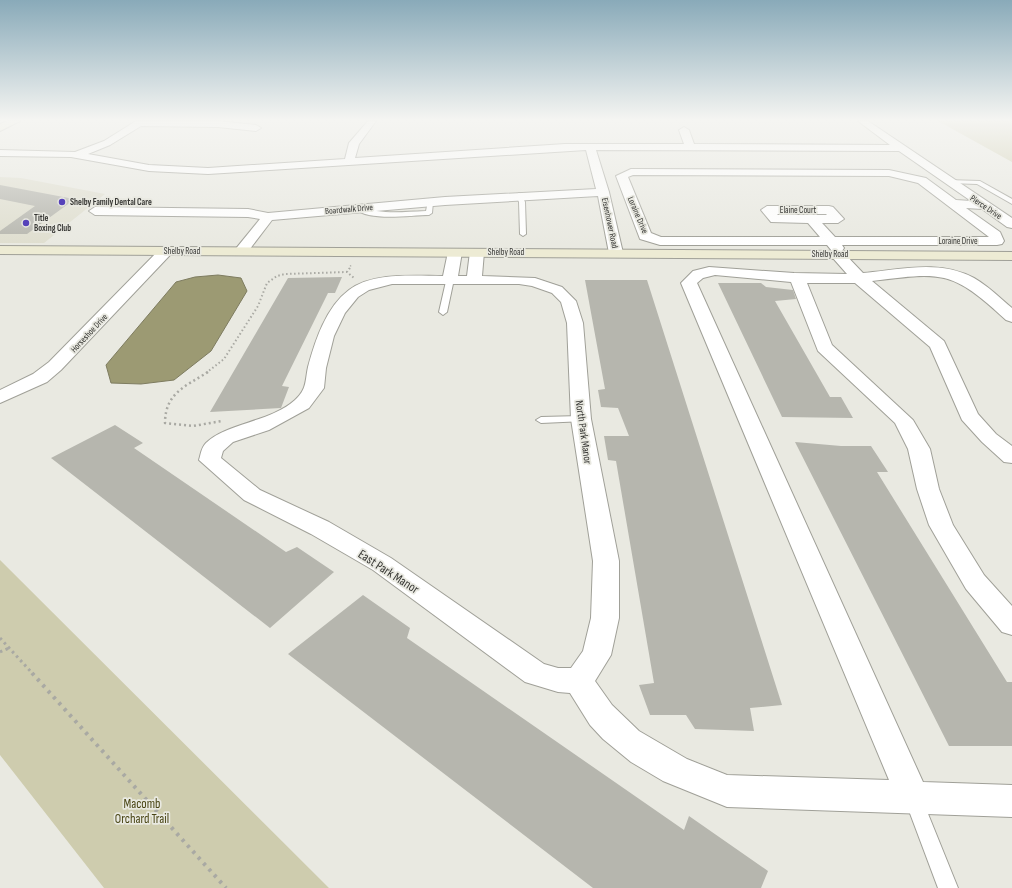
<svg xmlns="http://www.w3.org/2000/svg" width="1012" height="888" viewBox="0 0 1012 888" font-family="'Sofia Sans Condensed',sans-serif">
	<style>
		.built { fill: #dfdecf }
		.green { fill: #ceccae }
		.water { fill: #9c9a73; stroke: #7e7c60 }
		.building { fill: #b6b6ae }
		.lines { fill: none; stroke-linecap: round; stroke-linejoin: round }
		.lane-casing { stroke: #a0a098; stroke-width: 2 }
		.street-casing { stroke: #a0a098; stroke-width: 2 }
		.secondary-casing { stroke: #a0a098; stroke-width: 2 }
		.path-far4 { stroke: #a9a9a3; stroke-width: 1.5; stroke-dasharray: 1 2; stroke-linecap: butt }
		.path-far3 { stroke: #a9a9a3; stroke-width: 2; stroke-dasharray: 1.5 2.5; stroke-linecap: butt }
		.path-far2 { stroke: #a9a9a3; stroke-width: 2.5; stroke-dasharray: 2 3; stroke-linecap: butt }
		.path-far1 { stroke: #a9a9a3; stroke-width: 3; stroke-dasharray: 2.5 3.5; stroke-linecap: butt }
		.path { stroke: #a9a9a3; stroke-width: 4; stroke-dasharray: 3 5; stroke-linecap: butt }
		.lane { fill: #fff; fill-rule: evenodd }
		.street { fill: #fff; fill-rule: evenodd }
		.secondary { fill: #edebd4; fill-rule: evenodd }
		.poi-dot { fill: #5642ba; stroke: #e9e9e1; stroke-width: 1.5 }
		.labels { text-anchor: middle; stroke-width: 3.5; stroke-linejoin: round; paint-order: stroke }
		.far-poi-label { font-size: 9px; font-weight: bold; fill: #373734; stroke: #e9e9e1; text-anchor: start }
		.far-street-label { font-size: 9px; fill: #373734; stroke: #e9e9e1 }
		.street-label { font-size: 11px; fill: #373734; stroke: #e9e9e1 }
		.near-street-label { font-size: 13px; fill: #373734; stroke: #e9e9e1 }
		.near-park-label { font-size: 13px; fill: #484413; stroke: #e9e9e1 }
	</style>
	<rect width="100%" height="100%" fill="#e9e9e1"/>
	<path class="built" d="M0 177 21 178 105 194 44 243H0Z"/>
	<path class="green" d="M938 121H1012V162Z
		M0 560 329 888H104L0 755Z"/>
	<path class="water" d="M218 275 241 278 247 291 211 351 174 380 141 384 111 383 106 365 176 282 195 277Z"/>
	<path class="building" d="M0 185 74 199H75L27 234H0V231L35 206 0 199Z
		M342 277 335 293H328L282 386 289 387 281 408 210 412 288 278Z
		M585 280H647L782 705 750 708 754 731 695 729 686 715H650L639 685 654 683 616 461 608 460 604 436H629L618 408 601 407 598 390 605 389Z
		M718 283H761L766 287 793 290 796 299 775 301 830 397H841L853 418 782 417Z
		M115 425 143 443 134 448 286 552 297 547 334 572 270 628 51 458Z
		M795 442 841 446H871L888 472H877L1007 682H1012V746H949Z
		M363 595 410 628 407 638 684 830 689 816 768 871 761 888H593L288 654Z"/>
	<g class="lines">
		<g class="lane-casing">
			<path id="lane" d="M947 180 980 181 1012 199V204L977 184 949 183 946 181Z
				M519 193 521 194 525 202 526 234 523 236 520 234 519 202 516 195Z
				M428 201 433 202 432 213 429 215C410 215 368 222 354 208L357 206C383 215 399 212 426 211Z
				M447 277 454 279 447 312 443 315 439 312Z
				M581 416 585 417 586 419 585 421 541 423 536 420 541 417Z
				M914 791 920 794 958 888H938L905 800 908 794Z"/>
		</g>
		<g class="street-casing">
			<path id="street" d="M136 121H218L256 125 261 128 256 131 218 127 141 126 110 145 88 154 149 165 208 168 345 159 349 143 368 121H376L359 144 355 158 565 144H684L679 130 684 127 689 130 694 144 890 145 858 121H868L1012 218V228L1007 227 982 209 966 208 1000 232 1004 241 1002 244 997 245H842L844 248 842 251 863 273C900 270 939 259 974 278 988 286 1000 298 1012 308V322L1006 320C952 270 943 272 872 281L944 341 978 414 996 434 1012 446V463L1004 462 982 442 962 420 930 347 855 283H807L832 345 913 420 930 449 939 489 953 525 984 575 1012 606V635L1002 632 966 589 929 525 917 489 908 449 895 423 818 351 791 282 715 275 703 278 697 283 923 782 1012 785V817L727 807 663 781 631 762 603 739 590 725 570 693 558 692 525 682 373 570 311 534 244 500 199 460C201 454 201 448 206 443 226 423 271 422 295 400 307 389 305 381 308 367 315 341 326 307 349 290 373 272 414 276 443 276L448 252 450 249H460L462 252 458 276H467L470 252 472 249H482L484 252 482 276 535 278 562 287 576 301 583 323 591 419 619 561V618L611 655 595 681 612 705 639 731 687 759 727 775 889 780 681 283 693 271 709 267 794 273 847 274 832 257 830 254 832 251 827 245H660L640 239 616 176 631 169 889 170 926 178 956 200 971 201 899 151 596 150 609 192 623 253 621 256H611L609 253 598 196 445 205 272 220 246 254H236L234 251 260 219 248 217 95 215 89 211 95 207 248 209 268 213 445 197 596 189 586 150 208 174 149 171 71 157 0 156V150L75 152 104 141ZM633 175 889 176 918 183 989 237H835L822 223H838L844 219 833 207 829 206H767L761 210 771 222 808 223 820 237H661L651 233 628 177ZM777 214H826L827 215H778ZM392 284H519L532 286 552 293 561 302 567 323 571 419 593 561 591 618 583 651 571 668H558L544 664 391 558 329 522 260 490 221 458 223 451 233 442 269 430 309 408 324 388 326 368 334 336 345 313 358 297 369 290Z
				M166 247 171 248 173 251 171 254 61 370 47 382 0 403V390L33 374 49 362 161 248Z"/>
		</g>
		<g class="secondary-casing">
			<path id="secondary" d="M8 121H20L0 131V124Z
				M0 246 1012 252V260L0 254Z"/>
		</g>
		<path class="path-far4" d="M349 269 351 265"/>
		<path class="path-far3" d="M350 268 347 272 354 278
			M206 373 224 359 258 306 267 283 277 276 285 274 347 272"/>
		<path class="path-far2" d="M208 372C186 386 165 393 165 423L193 426 222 421"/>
		<path class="path-far1" d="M0 638 33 674
			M0 652 9 648"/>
		<path class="path" d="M32 673 226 888"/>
		<use href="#lane" class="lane"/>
		<use href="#street" class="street"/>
		<use href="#secondary" class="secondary"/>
	</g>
	<linearGradient id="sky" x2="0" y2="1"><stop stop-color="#89aab9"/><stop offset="0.49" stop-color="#f5f5f2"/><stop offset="1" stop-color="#f5f5f2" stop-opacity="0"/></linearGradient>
	<rect width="1012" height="245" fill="url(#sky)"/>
	<g class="poi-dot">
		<circle cx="62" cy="202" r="4"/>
		<circle cx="26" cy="223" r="4"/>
	</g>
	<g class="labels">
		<g class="far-poi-label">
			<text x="70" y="205">Shelby Family Dental Care</text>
			<text x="34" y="221">Title<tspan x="34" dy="10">Boxing Club</tspan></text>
		</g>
		<g class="far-street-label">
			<text transform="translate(986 207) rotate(34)" y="3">Pierce Drive</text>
			<text transform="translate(349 209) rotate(-5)" y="3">Boardwalk Drive</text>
			<text x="798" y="213">Elaine Court</text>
			<text transform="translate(638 215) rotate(67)" y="3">Loraine Drive</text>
			<text transform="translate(610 223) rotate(78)" y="3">Eisenhower Road</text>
			<text x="958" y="244">Loraine Drive</text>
			<text x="182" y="254">Shelby Road</text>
			<text x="506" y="255">Shelby Road</text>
			<text x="830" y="257">Shelby Road</text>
			<text transform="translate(89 333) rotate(-47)" y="3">Horseshoe Drive</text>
		</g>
		<g class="street-label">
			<text transform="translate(584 432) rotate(82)" y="4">North Park Manor</text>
		</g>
		<g class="near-street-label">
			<text transform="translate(389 571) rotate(33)" y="5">East Park Manor</text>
		</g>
		<g class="near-park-label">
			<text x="142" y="808">Macomb<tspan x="142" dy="15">Orchard Trail</tspan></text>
		</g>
	</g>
</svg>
